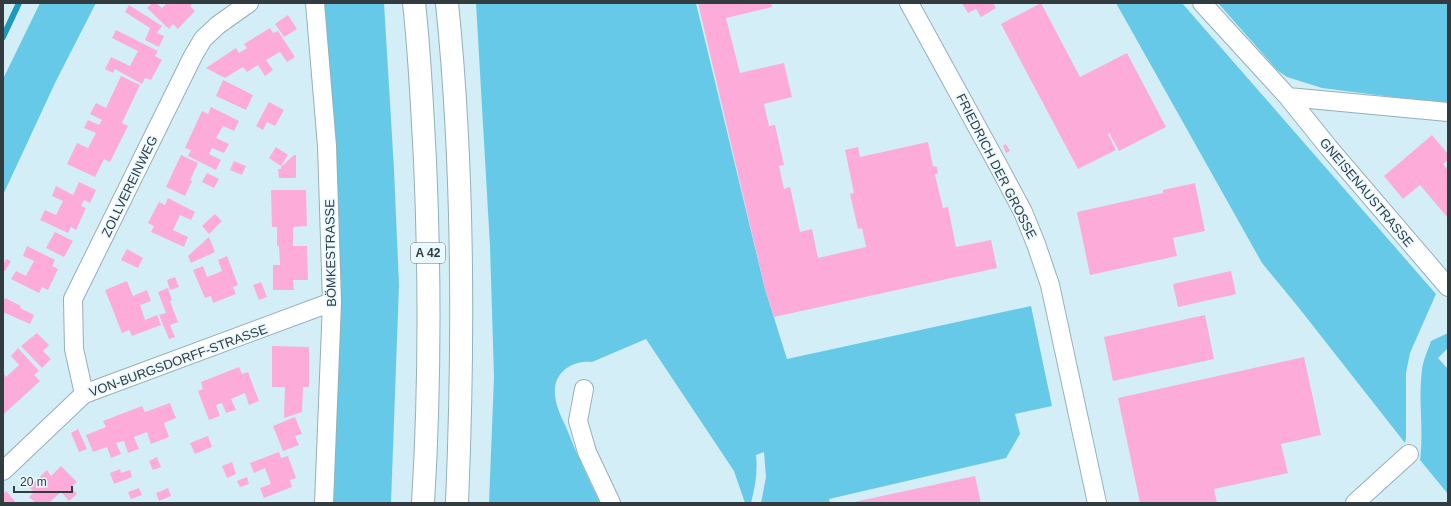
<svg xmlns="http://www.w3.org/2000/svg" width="1451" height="506" viewBox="0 0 1451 506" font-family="Arial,sans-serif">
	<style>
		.green { fill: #67c9e8 }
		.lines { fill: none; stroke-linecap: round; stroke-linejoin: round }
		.stream { stroke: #1e9aba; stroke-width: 6 }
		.building { fill: #fdacd9 }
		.street-casing { stroke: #96afb8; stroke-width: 20 }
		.highway-casing { stroke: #96afb8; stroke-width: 24 }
		.street { stroke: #fff; stroke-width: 18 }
		.highway { stroke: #fff; stroke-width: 22 }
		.labels { text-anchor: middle; stroke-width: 3.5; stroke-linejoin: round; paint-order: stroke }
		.shield { fill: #e9f9ff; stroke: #697579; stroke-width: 1 }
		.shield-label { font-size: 12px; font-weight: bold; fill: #323c40 }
		.street-label { font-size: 13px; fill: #323c40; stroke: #e9f9ff }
	</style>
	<rect width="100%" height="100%" fill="#d3eef7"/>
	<path class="green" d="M40 3H96L56 81 3 195V79Z
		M323 3H384L394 169 399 285 391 503H332Z
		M476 3H696L765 289 787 359 1031 306 1052 406 1015 414 1020 434 1006 458 829 499 830 503H761L766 477 764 452 756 455C758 472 755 487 751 503H745L734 471 646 339 592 362C575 360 556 370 555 389 554 403 561 416 566 427 576 453 588 478 600 503H489L494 377 490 246Z
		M1116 3H1182L1436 294 1410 353 1406 373V438L1405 443 1299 308 1262 263Z
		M1218 3H1448V104L1322 88 1287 77 1277 70Z
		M1448 333V348L1438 358 1448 369V494L1420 460C1424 430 1418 400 1422 370 1423 360 1428 350 1431 341Z"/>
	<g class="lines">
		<path class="stream" d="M3 37 19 3"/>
	</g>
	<path class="building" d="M152 3H156L162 8 167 3H193L190 6 195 11 178 29 173 24 169 29 147 8Z
		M698 3H771L772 7 726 18 740 73 784 63 792 97 764 104 769 126 775 125 784 165 779 166 784 189 790 187 800 232 812 229 818 258 866 247 862 228 858 229 850 194 854 193 845 150 858 147 860 157 928 142 933 166 937 167 938 173 935 175 943 208 948 207 956 247 991 240 997 268 774 317 765 289Z
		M962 3H993L996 8 981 17 976 9 968 13Z
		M1041 3 1080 77 1127 53 1166 127 1119 151 1109 133 1108 134 1116 150 1078 169 1001 24Z
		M129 5 162 26 157 33 164 36 159 47 145 40 150 28 125 12Z
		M288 15 297 29 284 37 275 24Z
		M270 28 273 33 278 31 295 57 287 62 280 52 266 60 273 70 265 76 258 65 247 72 243 67 225 78 206 68 236 48 239 53 247 48 244 44Z
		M116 30 158 51 155 56 162 60 151 80 145 78 142 84 115 69 113 73 105 69 111 57 130 66 138 51 112 38Z
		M121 76 140 85 122 123 128 126 110 162 104 159 95 177 67 164 77 143 88 148 96 133 84 128 88 120 99 125 102 120 90 114 96 103 106 108Z
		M223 80 253 95 246 110 216 96Z
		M269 102 284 110 275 126 267 122 263 130 256 126Z
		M211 107 239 121 234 131 223 126 219 133 216 138 229 144 224 153 212 148 209 154 221 160 216 170 188 156 191 150 185 148 202 111 208 114Z
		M1432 135 1448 154V160L1443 164 1448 170V218L1420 185 1403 199 1384 176Z
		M1006 144 1010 151 1006 153 1003 146Z
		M276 147 288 155 281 166 269 158Z
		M181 155 198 163 190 180 192 181 185 196 166 187Z
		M294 155H296V178H279L278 169H281V167Z
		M234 161 246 166 242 175 230 170Z
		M207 173 219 179 214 188 202 182Z
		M79 182 96 190 90 203 84 200 81 206 86 208 76 230 71 227 68 233 40 220 45 210 56 215 63 201 52 196 56 186 73 195Z
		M1195 183 1205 231 1173 238 1177 256 1090 275 1077 212 1163 193V190Z
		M271 190H306L307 226 293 227V246H307L308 280H293L294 290H273V265H280L279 246H277V227H272Z
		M168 198 195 212 191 220 180 215 173 230 188 237 184 247 151 232 154 226 148 223 159 202 165 205Z
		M215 214 222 221 209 234 202 226Z
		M55 232 73 241 64 257 46 248Z
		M209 237 215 252 191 263 188 256Z
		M27 246 55 260 52 266 58 269 48 290 42 287 39 293 11 279 16 271 26 276 34 261 23 256Z
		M127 249 143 258 138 268 121 260Z
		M227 256 238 285 233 287 236 294 213 303 211 296 205 298 193 270 203 266 207 277 215 274 222 271 218 260Z
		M6 259 11 261 5 271 3 270V265Z
		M1231 271 1236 294 1178 307 1173 284Z
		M175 277 179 287 170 290 167 280Z
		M127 281 133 296 147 290 151 301 140 305 145 320 157 315 161 325 132 336 129 330 122 333 105 290Z
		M261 282 267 297 259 300 253 285Z
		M168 288 172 300 170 301 178 322 170 325 175 337 169 339 159 315 166 313 158 292Z
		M5 298 21 306 20 308 34 315 30 324 3 312V303Z
		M1205 315 1214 359 1113 381 1104 337Z
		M37 333 49 345 43 351 51 359 42 368 21 346Z
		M272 346 309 347V387H303L302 412 284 418 285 387H272Z
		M18 348 39 371 34 375 40 381 4 414 3 413V373L6 377 19 365 11 356Z
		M1304 357 1321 435 1281 444 1288 473 1214 489 1217 503H1140L1118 398Z
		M239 367 242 374 248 372 259 401 249 405 245 393 231 399 236 410 226 413 222 403 216 405 220 416 209 420 198 391 203 389 201 382Z
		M170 403 176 418 164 423 169 437 151 444 147 432 134 437 139 449 128 453 124 441 116 443 121 454 111 458 107 447 93 452 86 435 106 427 103 421 142 406 145 412Z
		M295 417 302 434 295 436 299 445 283 451 273 426Z
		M78 429 87 449 79 452 71 433Z
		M208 436 212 447 195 454 190 443Z
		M279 452 281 458 288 456 296 478 290 480 292 487 264 498 260 488 271 484 265 468 254 473 250 463Z
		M157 457 161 467 153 470 149 461Z
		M232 462 236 474 227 478 222 466Z
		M61 466 77 482 71 487 77 494 69 501 61 492 49 503H36L29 497 34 492 29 487 47 470 51 476Z
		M120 469 121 473 130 470 132 477 114 484 110 473Z
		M975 476 981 503H855L854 502Z
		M247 477 249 484 240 487 237 481Z
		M139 488 142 495 131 499 128 492Z
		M168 488 171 496 159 501 156 493Z
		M6 491 15 501 13 503H3V495Z"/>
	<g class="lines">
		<g class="street-casing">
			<path id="street" d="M315 3 327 146 332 302 324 503
				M909 3 998 165 1023 212 1036 244 1050 285 1097 503
				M1202 3 1288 97 1329 148 1448 287
				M1288 97 1448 112
				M584 389 578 421 587 452 611 503
				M84 394 74 349 73 299 193 56 203 39 218 25 249 3
				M3 471 84 394 332 302
				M1355 503 1409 454"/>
		</g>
		<g class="highway-casing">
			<path id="highway" d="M414 3C420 55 422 108 425 160 430 275 430 389 423 503
				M447 3C464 169 464 336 457 503"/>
		</g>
		<use href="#street" class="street"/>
		<use href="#highway" class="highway"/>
	</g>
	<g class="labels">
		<rect class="shield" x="411" y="243" width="34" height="20" rx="3"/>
		<g class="shield-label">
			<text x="428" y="257">A 42</text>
		</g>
		<g class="street-label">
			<text transform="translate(997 166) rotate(63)" y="5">FRIEDRICH DER GROSSE</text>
			<text transform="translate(129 186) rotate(-64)" y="5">ZOLLVEREINWEG</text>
			<text transform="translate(1367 192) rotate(50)" y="5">GNEISENAUSTRASSE</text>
			<text transform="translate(330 253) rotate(-91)" y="5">BÖMKESTRASSE</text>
			<text transform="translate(178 360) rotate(-20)" y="5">VON-BURGSDORFF-STRASSE</text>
		</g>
	</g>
	<rect width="1451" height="506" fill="none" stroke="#323c40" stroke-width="8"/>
	<path d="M14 486v6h58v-6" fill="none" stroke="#323c40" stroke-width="2"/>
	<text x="20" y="486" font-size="12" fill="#323c40" stroke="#e9f9ff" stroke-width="3" paint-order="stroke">20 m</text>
</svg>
